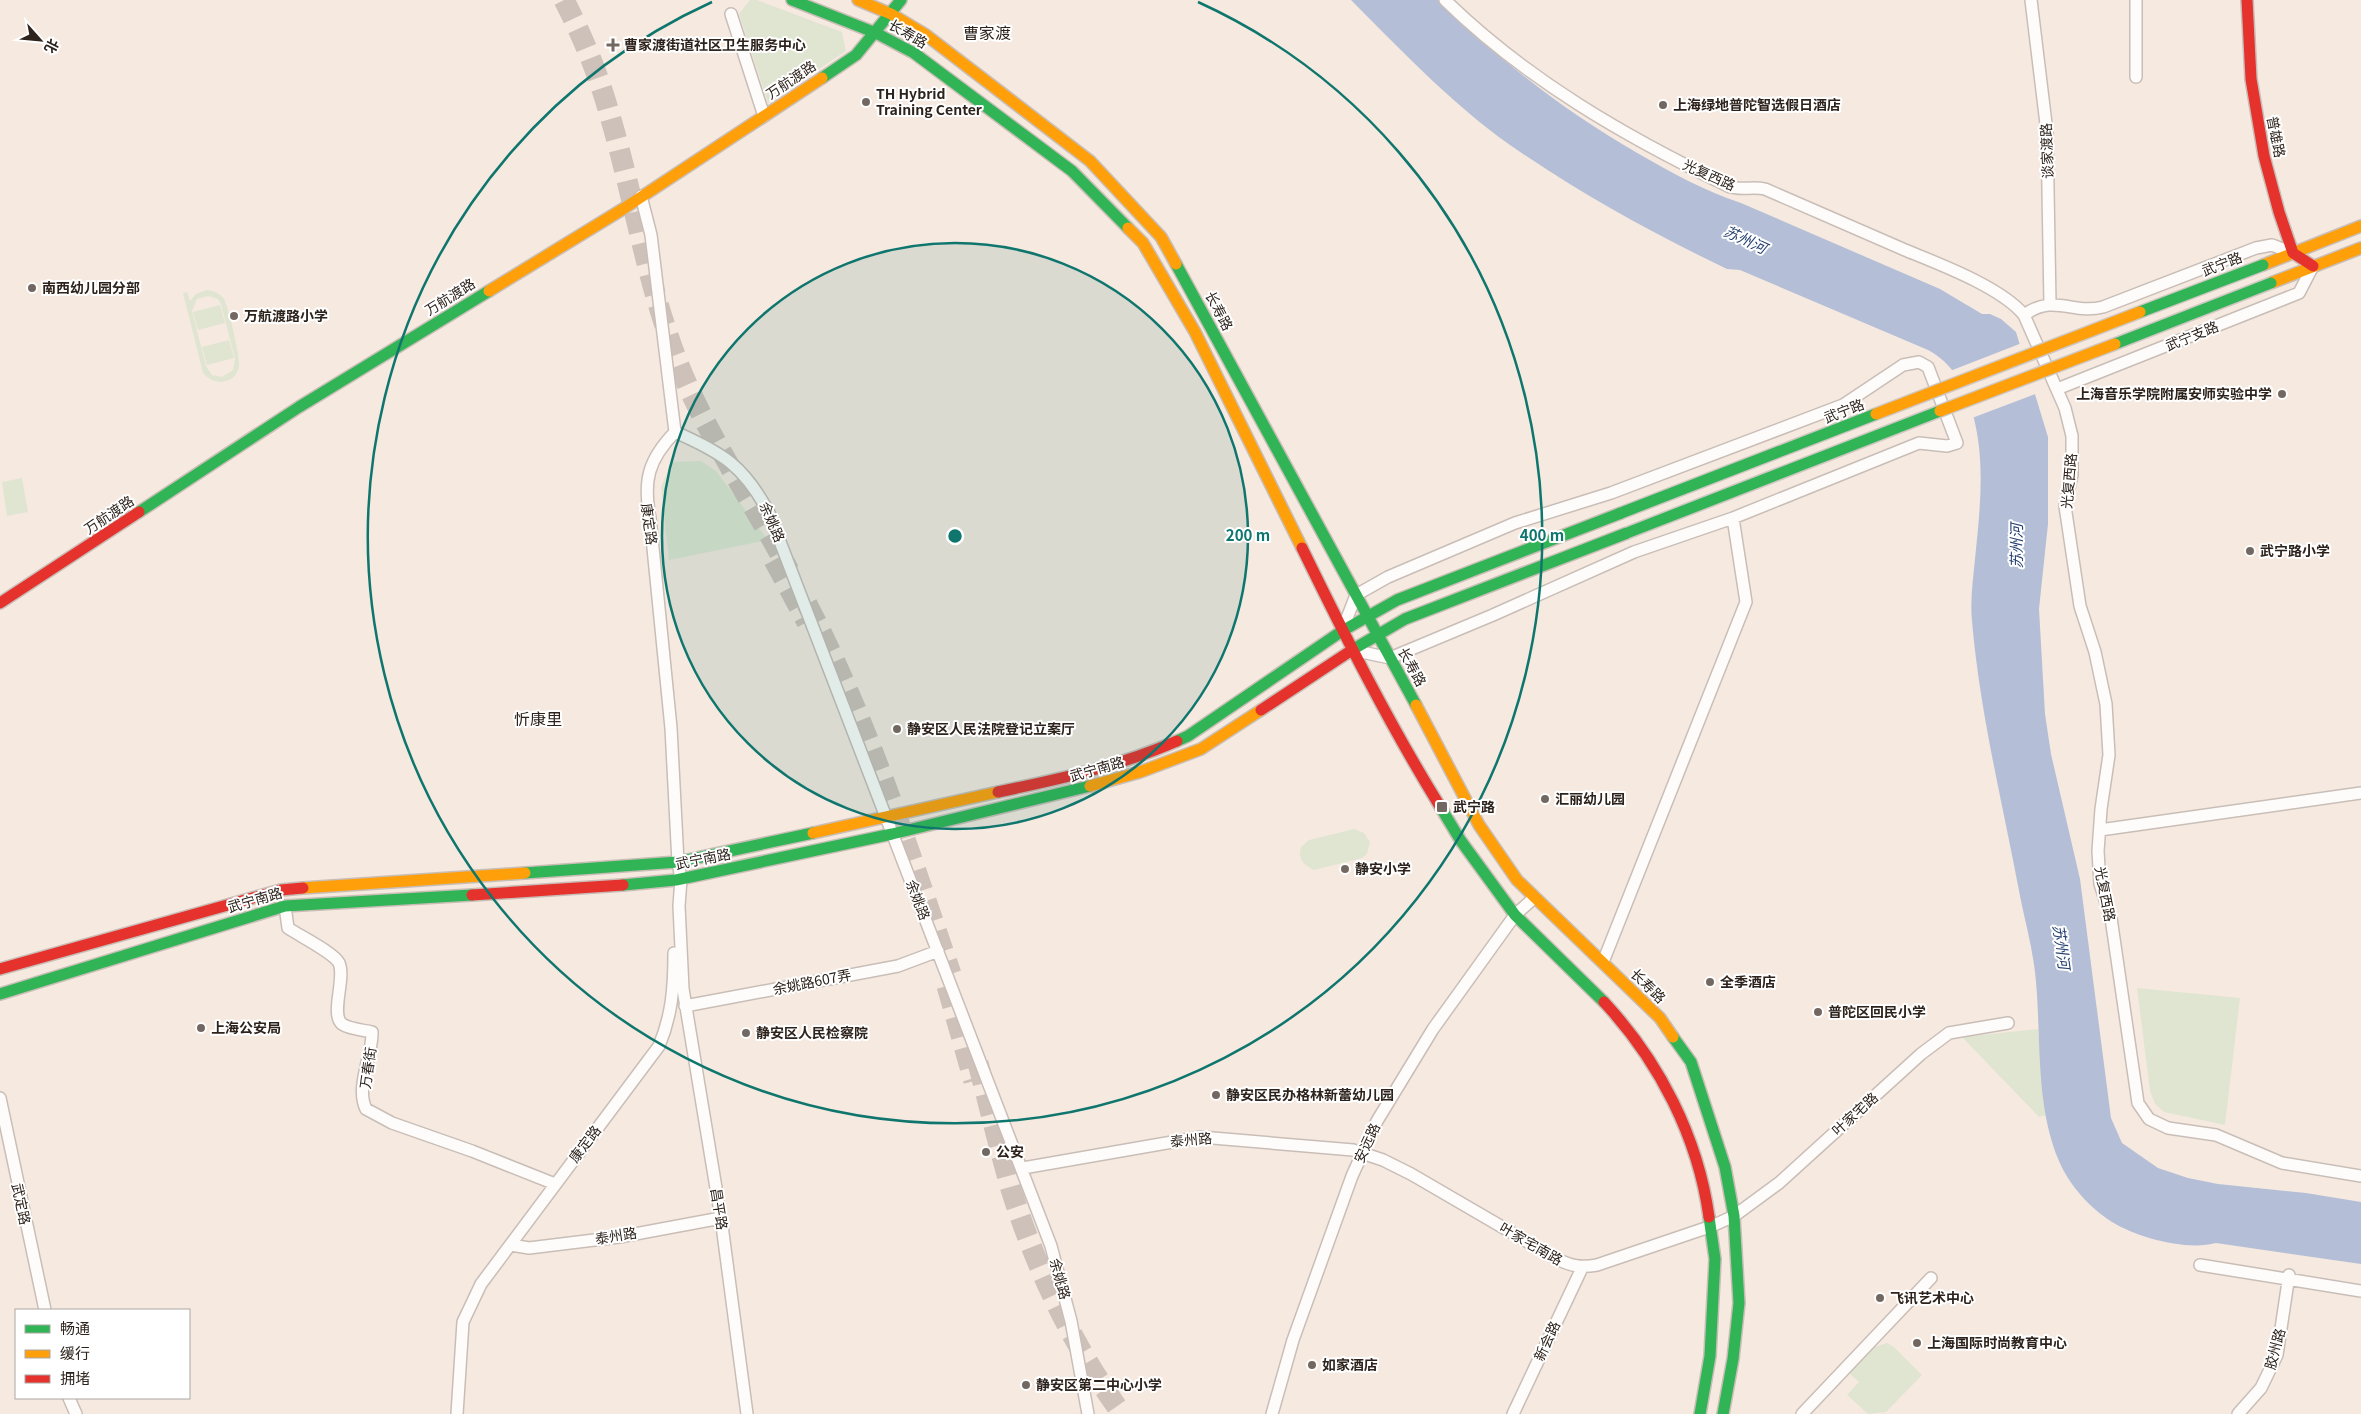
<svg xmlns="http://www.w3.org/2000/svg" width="2361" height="1414" viewBox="0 0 2361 1414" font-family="Georgia,'Noto Sans SC',serif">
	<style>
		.green { fill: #e0e5d1; fill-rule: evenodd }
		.water { fill: #b4bfd7 }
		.pier { fill: #f6e9e0 }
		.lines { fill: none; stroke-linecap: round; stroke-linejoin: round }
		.highway-tunnel { stroke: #cec1b9; stroke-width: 21; stroke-dasharray: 21 11; stroke-linecap: butt }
		.street-casing { stroke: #c9beb7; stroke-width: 14 }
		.fast-casing { stroke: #c9beb7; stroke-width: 14 }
		.slow-casing { stroke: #c9beb7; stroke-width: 14 }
		.jam-casing { stroke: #c9beb7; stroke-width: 14 }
		.street { stroke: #fefcfa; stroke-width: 11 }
		.fast { stroke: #30b455; stroke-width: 11 }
		.slow { stroke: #ff9f0a; stroke-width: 11 }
		.jam { stroke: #e5322d; stroke-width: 11 }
		.fast-bridge-casing { stroke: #cec7c2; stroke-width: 14; stroke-linecap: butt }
		.slow-bridge-casing { stroke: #cec7c2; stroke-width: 14; stroke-linecap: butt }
		.fast-bridge { stroke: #30b455; stroke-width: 11 }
		.slow-bridge { stroke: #ff9f0a; stroke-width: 11 }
		.ring { fill: none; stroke: #0f766e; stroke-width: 2.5 }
		.poi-dot { fill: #736861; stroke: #fff; stroke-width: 2 }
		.labels { text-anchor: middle; stroke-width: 4; stroke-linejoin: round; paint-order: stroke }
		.street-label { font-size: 14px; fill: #2d231c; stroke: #fff }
		.poi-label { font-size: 14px; font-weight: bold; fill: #2d231c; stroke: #fff; text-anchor: start }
		.water-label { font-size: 15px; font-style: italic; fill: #264172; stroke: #fff }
		.quarter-label { font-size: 16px; fill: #2d231c; stroke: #fff }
		.centre { fill: #0f766e; stroke: #fff; stroke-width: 2.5 }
		.ring-label { font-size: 15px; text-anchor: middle; font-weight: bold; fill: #0f766e; stroke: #fff; stroke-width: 4; stroke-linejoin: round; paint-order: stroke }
	</style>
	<rect width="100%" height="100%" fill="#f6e9e0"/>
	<path class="green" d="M750 0H757L842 32 846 51 768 103 739 14Z
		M207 290C214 291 220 293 224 299 228 305 241 360 239 367 235 385 213 386 203 373L183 293 187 292 190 301 196 294ZM208 296 218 299 221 304 235 359 233 370 222 377 212 375 206 366 192 311 197 299Z
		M220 305 225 323 198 330 193 312Z
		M229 340 234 358 207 365 202 347Z
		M701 461 716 471 768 540 669 560 661 487 672 462Z
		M22 478 28 512 7 516 2 482Z
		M1354 829 1364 833 1370 842 1367 854 1362 858 1314 870C1304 865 1297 859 1301 847L1309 840Z
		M2137 988 2240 998 2225 1125 2164 1112 2155 1104 2150 1091Z
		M2038 1029 2046 1115 2039 1117 1962 1037Z
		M1887 1343 1894 1347 1922 1375 1886 1412 1868 1414 1847 1395 1859 1382 1849 1373 1872 1348Z"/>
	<path class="water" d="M1351 0H1438C1501 61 1562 110 1639 154 1672 173 1705 191 1741 203L1940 289 1982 314H1990L2001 319 2016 332 2048 437V524L2039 609 2045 714 2051 754 2080 879 2111 1118 2122 1143 2158 1168 2188 1178 2218 1184 2306 1193 2361 1202V1264L2216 1243C2187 1251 2138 1238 2112 1222 2090 1208 2069 1185 2059 1161 2034 1102 2042 1034 2035 972 2032 946 2025 921 2020 896 2003 805 1980 714 1972 621 1970 600 1973 580 1975 559 1980 509 1986 460 1972 411 1965 385 1952 363 1928 350L1740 270 1727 269C1652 233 1579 193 1510 145 1452 104 1401 50 1351 0Z"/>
	<path class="pier" d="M2022 343 2038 393 1972 418 1960 385 1950 371Z"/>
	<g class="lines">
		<path class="highway-tunnel" d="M564 0C583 37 599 76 610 116 631 187 643 261 667 332 695 420 747 490 789 571
			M774 560 807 622
			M807 604C867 719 909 851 951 974
			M947 986 974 1081
			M978 1063C989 1105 999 1147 1011 1189 1036 1269 1073 1346 1122 1414"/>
		<g class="street-casing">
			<path id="street" d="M1445 0C1527 80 1626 137 1728 186 1740 191 1752 186 1765 189 1812 209 1858 230 1905 250 1939 264 2001 287 2024 315L2065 408 2072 436V475L2065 506 2080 606 2095 652 2106 704 2109 755 2101 809 2098 851 2100 884 2111 918 2138 1103 2149 1119 2168 1128 2216 1135 2282 1163 2361 1176
				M2031 0 2047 132 2050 304
				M731 14 764 116
				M2136 77V0
				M641 196 651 235 675 432
				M2024 315C2054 293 2073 315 2103 307L2256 248 2272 245 2293 253
				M2057 389 2299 293 2313 266
				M675 432C723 453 744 466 769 513L1051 1246 1071 1321 1088 1414
				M675 432C648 460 643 481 650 518L671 728 678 862 681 879 679 906 683 989 721 1218 747 1414
				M1342 631 1356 595 1388 577 1515 523 1611 493 1843 405 1903 365 1919 362 1928 367 1957 443 1947 446 1919 443 1733 518 1634 552 1493 615 1390 658 1352 650
				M2100 830 2361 793
				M285 906 288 928C300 936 334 953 339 963 346 978 330 1014 342 1024 349 1029 363 1030 372 1032 373 1054 355 1087 366 1109L392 1123 472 1151 555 1184
				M1603 962 1746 602 1733 518
				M685 1006 898 966 938 951
				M0 1098 45 1310
				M1023 1168 1201 1137 1353 1150 1383 1160 1411 1174 1557 1259C1571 1266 1581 1268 1597 1265L1712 1226 1734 1216 1779 1183 1921 1054 1949 1033 2008 1023
				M511 1245 529 1248 619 1237 721 1218
				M2200 1265 2361 1291
				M69 1398 76 1414
				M457 1414 463 1322 481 1284 659 1046C672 1015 674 987 674 953
				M1272 1414 1293 1340 1352 1176 1377 1121 1433 1029 1515 915 1534 898
				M1513 1414 1582 1268
				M1802 1414 1931 1278
				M2238 1414 2261 1388 2277 1355 2289 1275"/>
		</g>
		<g class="fast-casing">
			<path id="fast" d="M792 0 876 33 914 53 1072 171 1128 228
				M822 78 856 55 901 0
				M1176 264 1416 705
				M139 512 299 407 489 291
				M1342 631 1397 600 1621 513
				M1352 650 1405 619 1627 533
				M1177 741 1188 736 1342 631
				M1441 808 1461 841 1515 915 1604 1002
				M525 873 678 862 813 833
				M623 885 676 880 892 834 1090 786
				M0 994 285 906 472 895
				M1673 1037 1691 1062 1725 1167 1734 1216 1739 1303 1733 1359 1723 1414
				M1700 1414 1710 1356 1715 1259 1709 1217"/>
		</g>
		<g class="slow-casing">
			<path id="slow" d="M858 0 891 14 926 35 1090 161 1161 237 1176 264
				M1128 228 1143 243 1195 332 1302 548
				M2263 265 2361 226
				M2271 283 2361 248
				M489 291 623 209 822 78
				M1416 705 1479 825 1517 880 1660 1018 1673 1037
				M1090 786 1140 772 1201 749 1261 710
				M813 833 998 792
				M303 888 525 873"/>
		</g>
		<g class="jam-casing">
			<path id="jam" d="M2247 0 2251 79 2264 156 2279 212 2293 253 2313 266
				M1302 548C1345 636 1389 724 1441 808
				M0 603 139 512
				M1261 710 1352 650
				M998 792C1060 779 1120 766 1177 741
				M472 895 623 885
				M0 969 281 890 303 888
				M1604 1002C1659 1061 1698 1137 1709 1217"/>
		</g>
		<use href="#street" class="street"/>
		<use href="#fast" class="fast"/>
		<use href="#slow" class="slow"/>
		<use href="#jam" class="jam"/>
		<g class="fast-bridge-casing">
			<path id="fast-bridge" d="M2140 312 2263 265
				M2115 344 2271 283
				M1621 513 1876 414
				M1627 533 1940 411"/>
		</g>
		<g class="slow-bridge-casing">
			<path id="slow-bridge" d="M1940 411 2115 344
				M1876 414 2140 312"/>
		</g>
		<use href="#fast-bridge" class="fast-bridge"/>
		<use href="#slow-bridge" class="slow-bridge"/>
	</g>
	<circle cx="955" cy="536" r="293" fill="#0f766e" fill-opacity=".12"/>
	<g class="ring">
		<circle cx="955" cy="536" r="293"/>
		<path d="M1198 2A587 587 0 1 1 712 2"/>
	</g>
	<g class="poi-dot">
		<path d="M610.5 37.5h5v5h5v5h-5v5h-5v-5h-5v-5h5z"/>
		<circle cx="866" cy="102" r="5"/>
		<circle cx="1663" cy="105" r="5"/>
		<circle cx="32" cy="288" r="5"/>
		<circle cx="234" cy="316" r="5"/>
		<circle cx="2282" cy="394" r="5"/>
		<circle cx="2250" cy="551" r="5"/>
		<circle cx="897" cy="729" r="5"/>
		<circle cx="1545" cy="799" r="5"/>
		<rect x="1436" y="801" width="12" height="12" rx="2.5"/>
		<circle cx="1345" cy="869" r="5"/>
		<circle cx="1710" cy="982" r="5"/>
		<circle cx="1818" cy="1012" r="5"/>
		<circle cx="201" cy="1028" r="5"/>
		<circle cx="746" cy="1033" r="5"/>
		<circle cx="1216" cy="1095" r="5"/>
		<circle cx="986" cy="1152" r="5"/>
		<circle cx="1880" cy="1298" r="5"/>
		<circle cx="1917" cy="1343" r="5"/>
		<circle cx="1312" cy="1365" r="5"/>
		<circle cx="1026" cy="1385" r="5"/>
	</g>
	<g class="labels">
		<g class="street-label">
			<text transform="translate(908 34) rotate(30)" y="5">长寿路</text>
			<text transform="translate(791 80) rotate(-34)" y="5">万航渡路</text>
			<text transform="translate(2276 137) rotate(79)" y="5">普雄路</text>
			<text transform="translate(2047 151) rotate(-92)" y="5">谈家渡路</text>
			<text transform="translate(1709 175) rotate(24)" y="5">光复西路</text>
			<text transform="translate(2222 264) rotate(-21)" y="5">武宁路</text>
			<text transform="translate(450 297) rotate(-32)" y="5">万航渡路</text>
			<text transform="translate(1219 311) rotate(62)" y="5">长寿路</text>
			<text transform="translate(2192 336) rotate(-22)" y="5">武宁支路</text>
			<text transform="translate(1844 411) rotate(-21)" y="5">武宁路</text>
			<text transform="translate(2069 481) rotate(-85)" y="5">光复西路</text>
			<text transform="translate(109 515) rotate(-34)" y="5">万航渡路</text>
			<text transform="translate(772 522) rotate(67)" y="5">余姚路</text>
			<text transform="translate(649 524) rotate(82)" y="5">康定路</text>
			<text transform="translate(1412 667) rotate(61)" y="5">长寿路</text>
			<text transform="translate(1097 769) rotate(-16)" y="5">武宁南路</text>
			<text transform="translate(703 859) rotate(-11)" y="5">武宁南路</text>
			<text transform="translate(2105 894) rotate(79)" y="5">光复西路</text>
			<text transform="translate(255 900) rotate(-16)" y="5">武宁南路</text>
			<text transform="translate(918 900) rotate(69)" y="5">余姚路</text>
			<text transform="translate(812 982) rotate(-11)" y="5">余姚路607弄</text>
			<text transform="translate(1648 986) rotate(44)" y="5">长寿路</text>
			<text transform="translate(368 1068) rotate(-82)" y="5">万春街</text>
			<text transform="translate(1855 1114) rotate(-42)" y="5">叶家宅路</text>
			<text transform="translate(1191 1140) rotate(-5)" y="5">泰州路</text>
			<text transform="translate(1367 1143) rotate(-65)" y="5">安远路</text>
			<text transform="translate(585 1144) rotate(-53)" y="5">康定路</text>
			<text transform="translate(21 1204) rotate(78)" y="5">武定路</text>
			<text transform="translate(719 1209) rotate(81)" y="5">昌平路</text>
			<text transform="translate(616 1236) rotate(-9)" y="5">泰州路</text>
			<text transform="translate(1531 1244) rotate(30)" y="5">叶家宅南路</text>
			<text transform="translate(1060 1279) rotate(75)" y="5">余姚路</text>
			<text transform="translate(1547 1341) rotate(-65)" y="5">新会路</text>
			<text transform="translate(2275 1349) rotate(-75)" y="5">胶州路</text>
		</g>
		<g class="poi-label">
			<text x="624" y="50">曹家渡街道社区卫生服务中心</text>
			<text x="876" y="99">TH Hybrid<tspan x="876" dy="16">Training Center</tspan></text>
			<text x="1673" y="110">上海绿地普陀智选假日酒店</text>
			<text x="42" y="293">南西幼儿园分部</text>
			<text x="244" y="321">万航渡路小学</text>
			<text x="2272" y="399" text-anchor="end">上海音乐学院附属安师实验中学</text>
			<text x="2260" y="556">武宁路小学</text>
			<text x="907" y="734">静安区人民法院登记立案厅</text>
			<text x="1555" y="804">汇丽幼儿园</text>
			<text x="1453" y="812">武宁路</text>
			<text x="1355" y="874">静安小学</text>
			<text x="1720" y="987">全季酒店</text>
			<text x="1828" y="1017">普陀区回民小学</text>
			<text x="211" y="1033">上海公安局</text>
			<text x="756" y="1038">静安区人民检察院</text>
			<text x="1226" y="1100">静安区民办格林新蕾幼儿园</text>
			<text x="996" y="1157">公安</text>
			<text x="1890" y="1303">飞讯艺术中心</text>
			<text x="1927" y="1348">上海国际时尚教育中心</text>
			<text x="1322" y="1370">如家酒店</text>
			<text x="1036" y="1390">静安区第二中心小学</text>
		</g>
		<g class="water-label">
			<text transform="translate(1745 240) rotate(25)" y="5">苏州河</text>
			<text transform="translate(2017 546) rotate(-90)" y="5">苏州河</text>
			<text transform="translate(2061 947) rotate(82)" y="5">苏州河</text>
		</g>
		<g class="quarter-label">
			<text x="987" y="39">曹家渡</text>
			<text x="538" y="725">忻康里</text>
		</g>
	</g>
	<circle cx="955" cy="536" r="8" class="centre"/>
	<g class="ring-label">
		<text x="1248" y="541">200 m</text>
		<text x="1542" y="541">400 m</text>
	</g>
	<rect x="15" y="1309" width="175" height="90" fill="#ffffff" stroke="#aba7a4"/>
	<rect x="25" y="1325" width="25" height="8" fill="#30b455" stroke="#aba7a4"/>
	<text x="60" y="1334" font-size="15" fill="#2d231c">畅通</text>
	<rect x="25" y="1350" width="25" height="8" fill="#ff9f0a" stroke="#aba7a4"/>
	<text x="60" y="1359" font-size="15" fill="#2d231c">缓行</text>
	<rect x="25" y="1375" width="25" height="8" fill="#e5322d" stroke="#aba7a4"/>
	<text x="60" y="1384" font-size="15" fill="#2d231c">拥堵</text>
	<g transform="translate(40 40) rotate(117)" stroke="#ffffff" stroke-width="4" paint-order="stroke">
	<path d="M0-4L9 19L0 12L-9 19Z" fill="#2d231c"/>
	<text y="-8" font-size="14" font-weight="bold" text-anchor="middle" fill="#2d231c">北</text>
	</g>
</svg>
